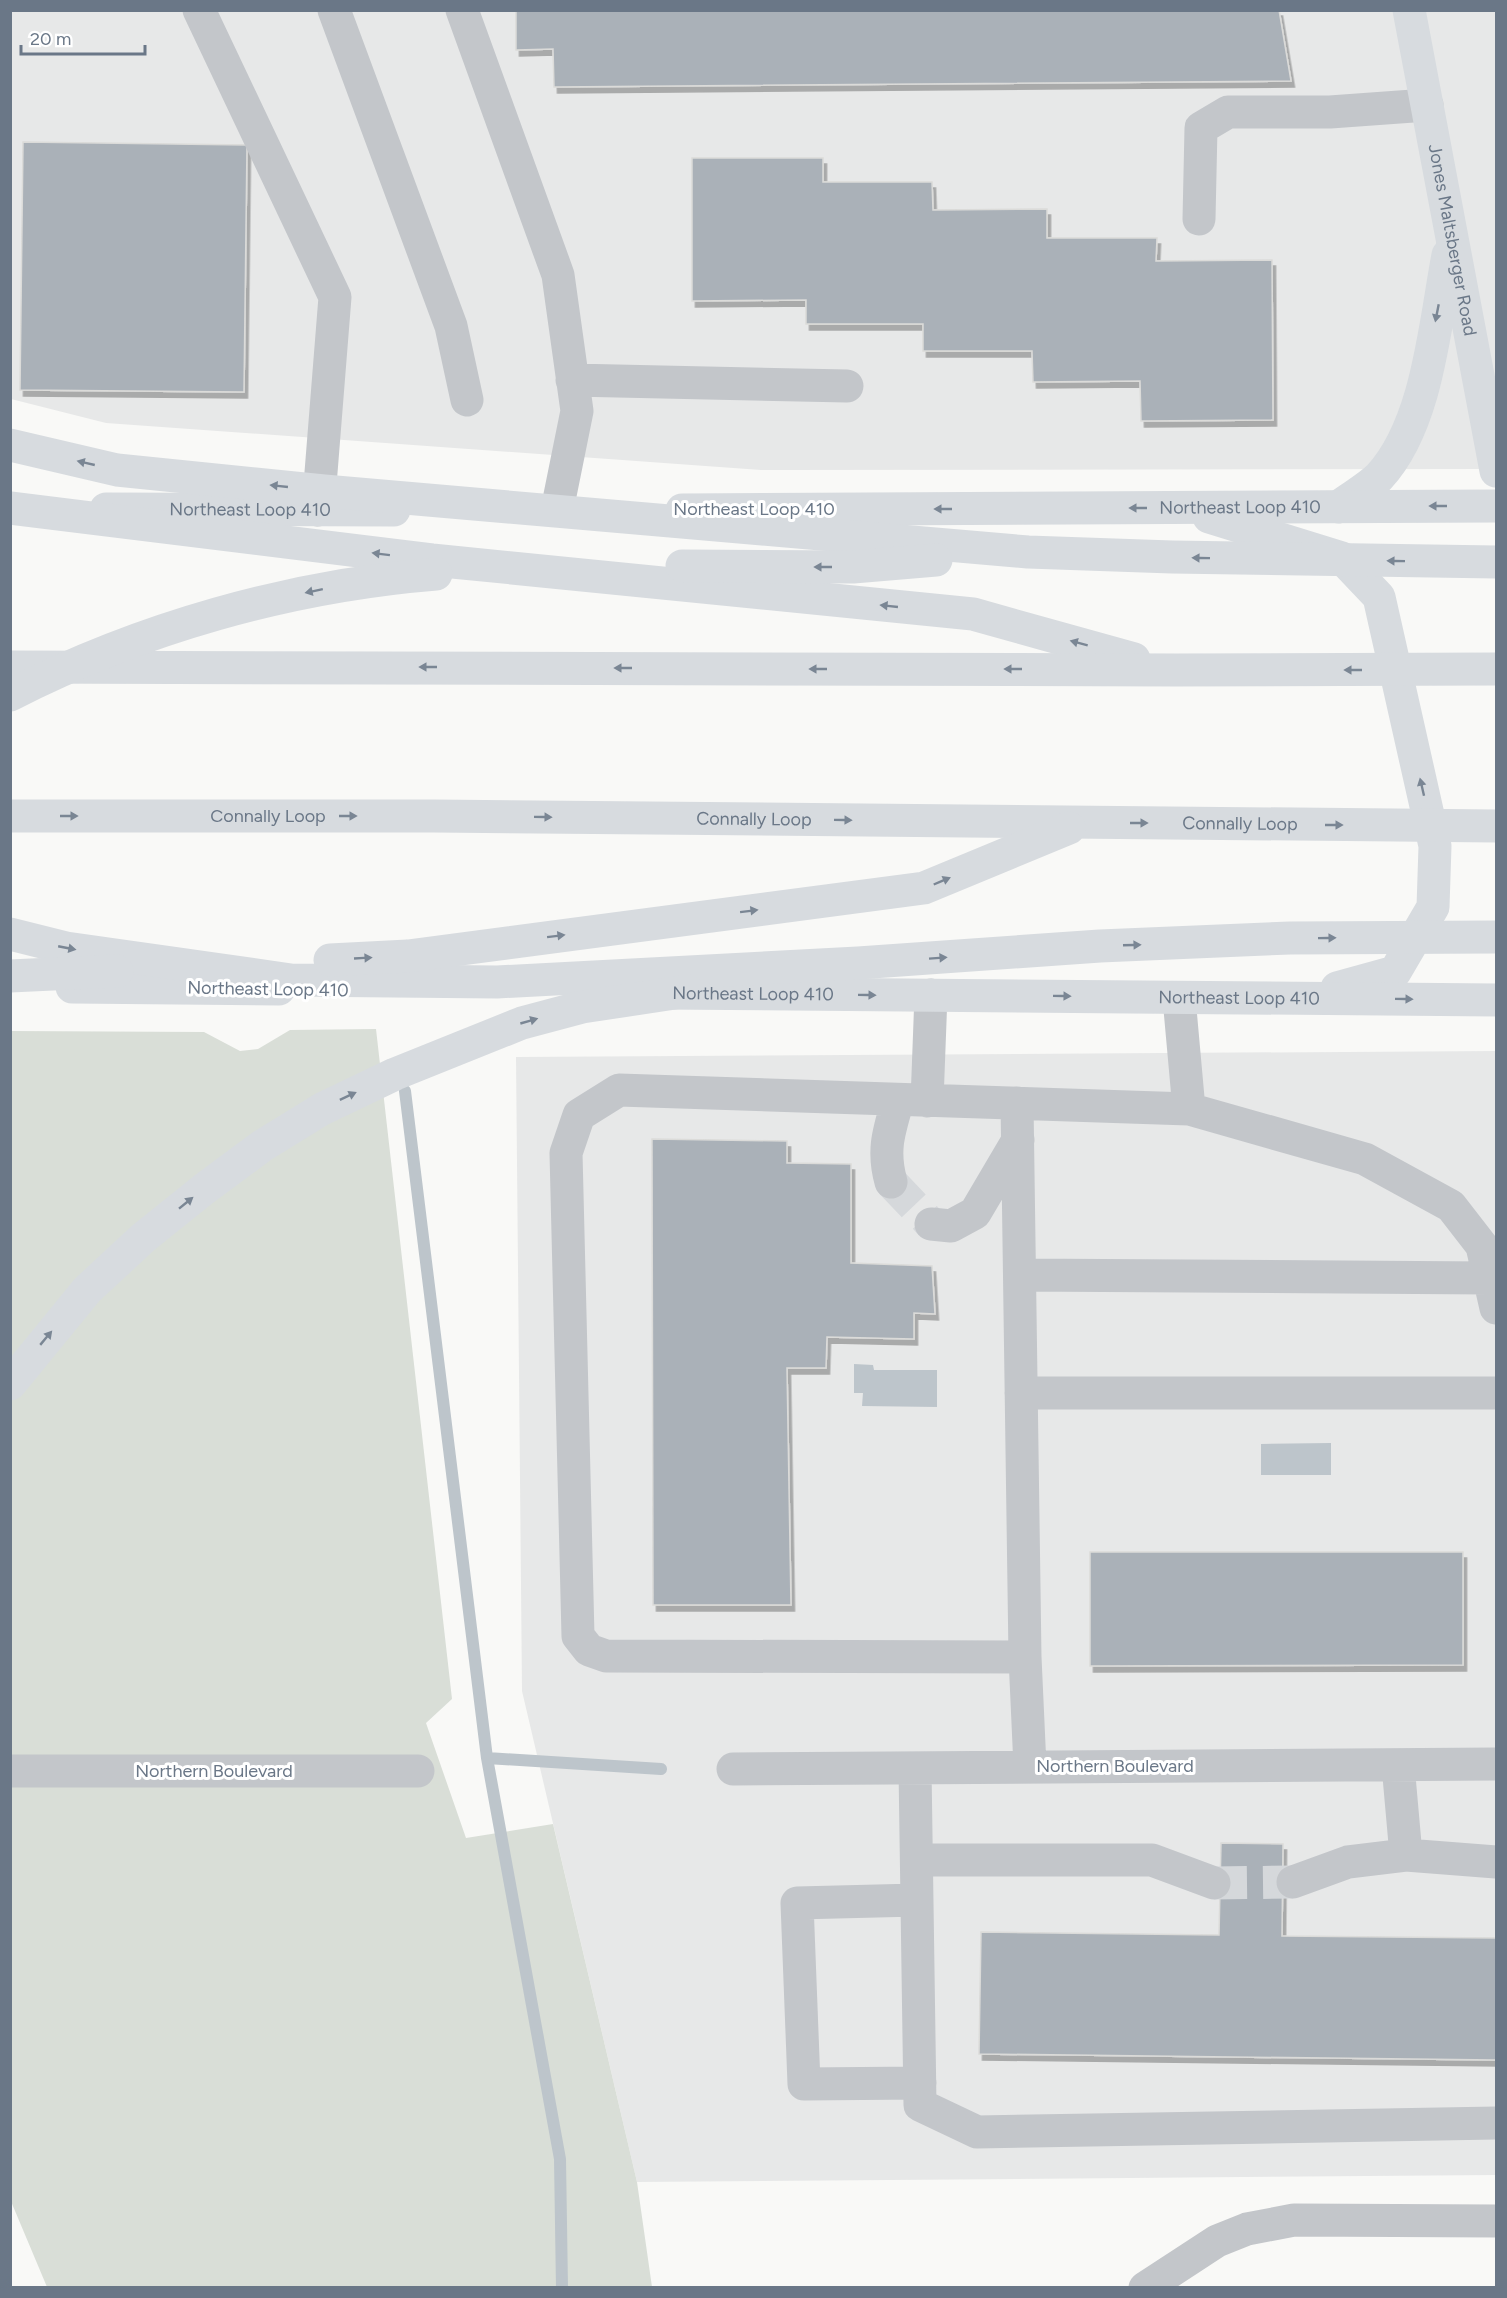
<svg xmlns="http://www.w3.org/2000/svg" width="1507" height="2298" viewBox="0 0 1507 2298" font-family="Figtree,sans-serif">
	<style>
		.built { fill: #e7e8e8 }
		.green { fill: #d9ded7 }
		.water { fill: #bdc5cb }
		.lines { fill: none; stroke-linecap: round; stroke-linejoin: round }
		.stream { stroke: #bdc5cb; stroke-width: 12 }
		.building { fill: #aab1b8; stroke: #dbdbd9; stroke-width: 1.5; filter: url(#shadow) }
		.minor-tunnel { stroke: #d5d8db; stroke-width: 33; stroke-dasharray: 33 16; stroke-linecap: butt }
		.minor { stroke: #c3c6ca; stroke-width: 33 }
		.major { stroke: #d7dbdf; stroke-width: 33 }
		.highway { stroke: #d7dbdf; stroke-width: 33 }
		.oneway { fill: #7a8694 }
		.labels { text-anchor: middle; stroke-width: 6; stroke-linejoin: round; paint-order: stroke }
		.street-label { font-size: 18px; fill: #6a7787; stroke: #fff }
	</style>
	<defs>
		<filter id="shadow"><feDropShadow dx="3.5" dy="6" stdDeviation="0" flood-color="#0004"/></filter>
	</defs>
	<rect width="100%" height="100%" fill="#f9f9f7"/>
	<path class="built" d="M10 11H1496V469L761 470 106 423 11 399Z
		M1496 1051V2175L637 2182 522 1691 516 1057Z"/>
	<path class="green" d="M376 1029 452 1699 426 1723 466 1838 553 1824 637 2182 652 2287H47L10 2199V1031L204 1032 240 1051 258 1049 290 1030Z"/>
	<path class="water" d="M854 1364 873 1365 874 1370H937V1407L862 1406 863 1393H854Z
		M1331 1443V1475H1261V1444Z"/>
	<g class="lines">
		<path class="stream" d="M405 1091 487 1758 560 2159 562 2288
			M487 1758 661 1769"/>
	</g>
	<path class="building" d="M516 10H1279L1291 81 554 87 553 49 516 50Z
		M23 142 247 145 244 392 20 390Z
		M692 158H823V182H932L933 210 1047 209V238H1157L1156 261 1272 260 1273 420 1141 421 1140 381 1033 382 1032 351H923V324H806V300L692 301Z
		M652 1139 787 1141V1163L851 1164V1263L932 1266 935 1314 914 1313V1339L827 1337 826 1368H787L791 1605H653Z
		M1090 1552H1463V1665L1090 1666Z
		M1221 1843 1283 1844 1282 1936 1496 1938V2060L979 2054 981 1932 1219 1935Z"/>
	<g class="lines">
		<path class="minor-tunnel" d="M891 1182 931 1224
			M1214 1883 1293 1882"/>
		<path class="minor" d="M199 10 335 297 318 510
			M334 10 451 326 467 400
			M462 10 558 275 577 411 557 510
			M1199 219 1201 128 1228 112H1330L1427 105
			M572 380 847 386
			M1179 998 1189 1109 1365 1159 1451 1206 1482 1246 1496 1308
			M927 1101 931 995
			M1017 1103 1025 1657
			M891 1182C882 1150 889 1131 898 1100
			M931 1224 951 1226 975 1213 1018 1140
			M1020 1275 1489 1278
			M1021 1393H1496
			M1398 1765 1406 1855 1496 1862
			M1030 1767 1025 1657 606 1656 589 1650 578 1636 566 1153 579 1115 619 1090 1189 1109
			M915 1768 920 2105 977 2132 1496 2123
			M733 1769 1496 1764
			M10 1771H418
			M917 1860H1152L1214 1883
			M1293 1882 1348 1862 1406 1855
			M917 1900 797 1903 804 2084 920 2083
			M1145 2288 1217 2241 1247 2229 1294 2220 1496 2221"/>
		<g class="major">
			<path id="s1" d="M1409 10 1496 471"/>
			<path d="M1338 507C1351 497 1368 488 1379 477 1428 424 1435 323 1448 255"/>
			<path id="s2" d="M106 509 394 510"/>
			<path id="s3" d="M682 510 1496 506"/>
			<path d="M1209 517 1342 558 1379 597 1435 846 1433 907 1395 972 1337 988"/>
			<path d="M72 987 279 989"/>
			<path id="s4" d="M660 993 1496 1000"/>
		</g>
		<g class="highway">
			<path d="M10 445 117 470 324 491 1028 552 1172 557 1496 562"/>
			<path d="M10 508 432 560 973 614 1134 659"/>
			<path d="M682 566 853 567 936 560"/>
			<path d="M10 667 1176 670 1496 669"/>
			<path d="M10 695C141 628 289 586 436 574"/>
			<path id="s5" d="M10 816H434L1496 826"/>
			<path d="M10 934 66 948 291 980 497 982 858 963 1100 946 1290 938 1496 937"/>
			<path d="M330 960 408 956 924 888 1069 828"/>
			<path d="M10 976 117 971"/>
			<path d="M10 1384 87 1290 143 1238 204 1189 262 1146 322 1109 395 1074 522 1023 582 1007 688 991"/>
		</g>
	</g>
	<defs><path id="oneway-solid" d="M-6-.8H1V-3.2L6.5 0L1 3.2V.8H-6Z" transform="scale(1.5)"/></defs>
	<g class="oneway">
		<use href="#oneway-solid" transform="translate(1437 313) rotate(101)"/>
		<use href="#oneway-solid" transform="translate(86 463) rotate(-167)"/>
		<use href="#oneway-solid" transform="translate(279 486) rotate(-174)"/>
		<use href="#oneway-solid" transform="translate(1438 506) rotate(180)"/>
		<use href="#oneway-solid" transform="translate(1138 508) rotate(180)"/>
		<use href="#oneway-solid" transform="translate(943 509) rotate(180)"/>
		<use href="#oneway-solid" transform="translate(381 554) rotate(-173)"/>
		<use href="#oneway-solid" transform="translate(1201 558) rotate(-179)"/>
		<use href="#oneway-solid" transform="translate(1396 561) rotate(-179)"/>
		<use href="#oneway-solid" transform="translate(823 567) rotate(-180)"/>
		<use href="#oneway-solid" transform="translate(314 591) rotate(168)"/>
		<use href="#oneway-solid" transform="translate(889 606) rotate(-174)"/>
		<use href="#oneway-solid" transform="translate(1079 643) rotate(-165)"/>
		<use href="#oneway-solid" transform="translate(428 667) rotate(-180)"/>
		<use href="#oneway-solid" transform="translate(623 668) rotate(-180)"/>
		<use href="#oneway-solid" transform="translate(818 669) rotate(-180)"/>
		<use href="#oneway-solid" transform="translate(1013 669) rotate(-180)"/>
		<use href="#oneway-solid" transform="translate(1353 670) rotate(180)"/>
		<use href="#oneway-solid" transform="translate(1422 787) rotate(-103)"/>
		<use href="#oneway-solid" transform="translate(69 816)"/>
		<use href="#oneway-solid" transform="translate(348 816)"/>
		<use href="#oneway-solid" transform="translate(543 817) rotate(1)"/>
		<use href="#oneway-solid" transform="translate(843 820) rotate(1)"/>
		<use href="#oneway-solid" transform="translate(1139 823)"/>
		<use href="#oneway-solid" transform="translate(1334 825)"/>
		<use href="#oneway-solid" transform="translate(942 881) rotate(-23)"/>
		<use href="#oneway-solid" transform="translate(749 911) rotate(-7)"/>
		<use href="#oneway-solid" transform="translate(556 936) rotate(-7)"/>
		<use href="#oneway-solid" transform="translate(1327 938) rotate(-1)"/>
		<use href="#oneway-solid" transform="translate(1132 945) rotate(-2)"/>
		<use href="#oneway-solid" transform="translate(67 948) rotate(11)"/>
		<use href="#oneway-solid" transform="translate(363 958) rotate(-3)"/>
		<use href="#oneway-solid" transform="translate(938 958) rotate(-4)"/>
		<use href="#oneway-solid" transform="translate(867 995) rotate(1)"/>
		<use href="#oneway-solid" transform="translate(1062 996) rotate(1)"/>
		<use href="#oneway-solid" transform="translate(1404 999) rotate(1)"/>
		<use href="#oneway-solid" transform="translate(529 1021) rotate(-16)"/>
		<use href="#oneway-solid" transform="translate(348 1096) rotate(-25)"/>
		<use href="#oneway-solid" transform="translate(186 1203) rotate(-39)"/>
		<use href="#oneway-solid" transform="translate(46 1338) rotate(-50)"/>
	</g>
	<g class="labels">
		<g class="street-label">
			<text dy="6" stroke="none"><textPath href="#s1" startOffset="234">Jones Maltsberger Road</textPath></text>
			<text dy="6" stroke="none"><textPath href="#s3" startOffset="558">Northeast Loop 410</textPath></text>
			<text dy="6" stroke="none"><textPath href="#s2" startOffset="144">Northeast Loop 410</textPath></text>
			<text x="754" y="515">Northeast Loop 410</text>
			<text dy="6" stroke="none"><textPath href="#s5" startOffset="258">Connally Loop</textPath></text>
			<text dy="6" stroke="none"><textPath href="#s5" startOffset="744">Connally Loop</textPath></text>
			<text dy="6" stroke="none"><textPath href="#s5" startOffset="1230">Connally Loop</textPath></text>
			<text transform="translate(268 989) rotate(1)" y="6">Northeast Loop 410</text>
			<text dy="6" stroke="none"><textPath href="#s4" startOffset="93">Northeast Loop 410</textPath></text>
			<text dy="6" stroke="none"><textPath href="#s4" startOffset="579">Northeast Loop 410</textPath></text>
			<text x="1115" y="1772">Northern Boulevard</text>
			<text x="214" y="1777">Northern Boulevard</text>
		</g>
	</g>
	<rect width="1507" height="2298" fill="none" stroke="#6a7787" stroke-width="24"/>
	<path d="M21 45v9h124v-9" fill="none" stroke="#6a7787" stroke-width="3"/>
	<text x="30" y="45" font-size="18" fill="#6a7787" stroke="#ffffff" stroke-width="4.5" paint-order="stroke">20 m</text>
</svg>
